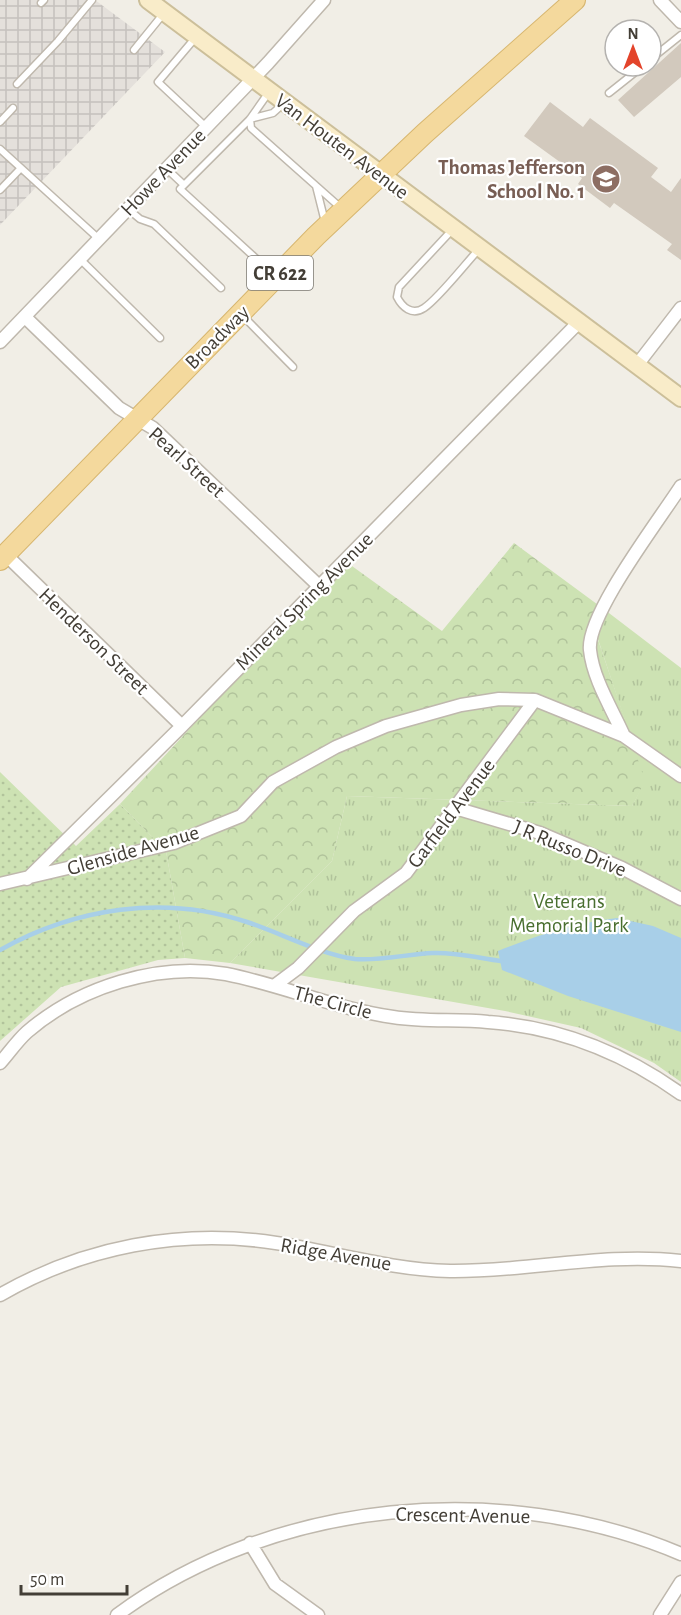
<svg xmlns="http://www.w3.org/2000/svg" width="681" height="1615" viewBox="0 0 681 1615" font-family="'Alegreya Sans',sans-serif">
	<style>
		.industrial { fill: url(#industrial-grid) }
		.grass { fill: url(#grass-dots) }
		.forest { fill: url(#forest-crowns) }
		.park { fill: url(#park-tufts) }
		.water { fill: #a8cfe8 }
		.lines { fill: none; stroke-linecap: round; stroke-linejoin: round }
		.stream { stroke: #a8cfe8; stroke-width: 4.5 }
		.building { fill: #d2c9bd }
		.service-casing { stroke: #bfb8ad; stroke-width: 9 }
		.minor-casing { stroke: #bfb8ad; stroke-width: 15 }
		.secondary-casing { stroke: #ccbf9a; stroke-width: 20 }
		.primary-casing { stroke: #d7b66f; stroke-width: 22 }
		.service { stroke: #fff; stroke-width: 6 }
		.minor { stroke: #fff; stroke-width: 12 }
		.secondary { stroke: #f9ecc9; stroke-width: 16 }
		.primary { stroke: #f4d99d; stroke-width: 20 }
		.labels { text-anchor: middle; stroke-width: 4.5; stroke-linejoin: round; paint-order: stroke }
		.shield { fill: #fff; stroke: #7b7872; stroke-width: 1.5 }
		.shield-label { font-size: 20px; font-weight: bold; fill: #433e36 }
		.street-label { font-size: 21px; fill: #433e36; stroke: #fff }
		.education-label { font-size: 21px; font-weight: bold; fill: #785e54; stroke: #fff; text-anchor: end }
		.park-label { font-size: 21px; fill: #496f30; stroke: #fff }
	</style>
	<defs>
		<pattern id="industrial-grid" width="8" height="8" patternUnits="userSpaceOnUse" patternTransform="scale(1.5)"><rect width="8" height="8" fill="#e4e0db"/><path d="M0 4h8M4 0v8" fill="none" stroke="#c5c1bd"/></pattern>
		<pattern id="grass-dots" width="8" height="8" patternUnits="userSpaceOnUse" patternTransform="scale(1.5)"><rect width="8" height="8" fill="#cde2b3"/><path d="M2 2h.1M6 6h.1" fill="none" stroke="#b1c39b" stroke-width="1.8" stroke-linecap="round"/></pattern>
		<pattern id="forest-crowns" width="20" height="18" patternUnits="userSpaceOnUse" patternTransform="scale(1.5)"><rect width="20" height="18" fill="#cde2b3"/><path d="M2 6a3 3 0 1 1 6 0M12 15a3 3 0 1 1 6 0" fill="none" stroke="#b1c39b"/></pattern>
		<pattern id="park-tufts" width="24" height="20" patternUnits="userSpaceOnUse" patternTransform="scale(1.5)"><rect width="24" height="20" fill="#cde2b3"/><path d="M3 7l-1-3M5 7V3M7 7l1-3M15 17l-1-3M17 17v-4M19 17l1-3" fill="none" stroke="#b1c39b"/></pattern>
	</defs>
	<rect width="100%" height="100%" fill="#f1eee6"/>
	<path class="industrial" d="M0 0H95L165 52 0 225Z"/>
	<path class="grass" d="M0 772 76 846 120 804 166 851 185 958 158 960 61 987 0 1041Z"/>
	<path class="forest" d="M514 543 605 610 594 628 646 781 632 806 347 796 332 861 230 963 185 958 166 851 120 804 345 561 442 631Z"/>
	<path class="park" d="M605 610 681 668V1082L654 1063 581 1028 505 1011 230 963 332 861 347 796 632 806 645 781 594 627Z"/>
	<path class="water" d="M617 918 653 926 681 938V1032L568 996 502 970 498 951C537 935 576 923 617 918Z"/>
	<g class="lines">
		<path class="stream" d="M0 950C75 908 164 894 247 922 281 933 319 954 355 959 381 961 407 954 433 953 455 952 479 958 501 961"/>
	</g>
	<path class="building" d="M681 43V77L634 117 618 100Z
		M550 102 583 127 590 118 658 168 651 177 671 192 681 178V260L667 250 672 244 614 203 610 208 578 184 582 178 524 136Z"/>
	<g class="lines">
		<g class="service-casing">
			<path id="service" d="M41 3 44 0
				M196 37 158 82 206 127
				M134 50 164 13
				M651 59 681 35
				M17 84 58 41 92 0
				M269 92 250 119 180 189 274 275
				M609 93 643 66
				M250 119 251 128 341 208
				M250 119 273 113 283 104
				M0 122 13 108
				M0 149 99 239
				M167 169 184 185
				M316 186 325 222
				M0 190 21 168
				M128 209 140 219 154 224 221 288
				M453 229 399 287 397 297C402 307 412 316 424 308 438 299 466 263 480 248
				M80 259 160 338
				M243 316 293 367"/>
		</g>
		<g class="minor-casing">
			<path id="minor" d="M660 0 681 22
				M25 317 119 408 153 428 319 586
				M0 342 268 63 324 0
				M637 365 681 308
				M6 555 182 726
				M624 736C612 709 593 679 590 650 586 615 660 519 681 486
				M455 808 540 833 622 868 681 899
				M27 879 182 726 579 322
				M0 884 174 843 241 816 273 782 336 747 386 726 461 705 499 699 535 700 624 736 681 776
				M274 986 298 968 354 911 406 873 535 700
				M0 1063C9 1053 17 1041 27 1032 79 987 158 962 226 974 282 985 336 1009 393 1017 424 1022 456 1019 488 1022 558 1027 624 1053 681 1094
				M0 1295C83 1247 181 1228 276 1243 333 1252 392 1270 450 1271 528 1272 603 1252 681 1261
				M250 1543 275 1584 318 1615
				M117 1615C274 1499 503 1478 681 1554
				M660 1615 681 1582"/>
		</g>
		<g class="secondary-casing">
			<path id="secondary" d="M148 0 681 398"/>
		</g>
		<g class="primary-casing">
			<path id="primary" d="M0 560 316 236 425 133 575 0"/>
		</g>
		<use href="#service" class="service"/>
		<use href="#minor" class="minor"/>
		<use href="#secondary" class="secondary"/>
		<use href="#primary" class="primary"/>
	</g>
	<defs>
		<g id="school-disc" transform="scale(1.5)"><circle r="9.5" fill="#8d6e63" stroke="#fff"/><path d="M0-5L7-2L0 1L-7-2ZM-4 1L0 2.5L4 1V4Q0 6-4 4Z" fill="#fff"/></g>
	</defs>
	<g fill-rule="evenodd">
		<use href="#school-disc" x="606" y="179"/>
	</g>
	<g class="labels">
		<rect class="shield" x="247" y="256" width="66" height="34" rx="4.5"/>
		<g class="shield-label">
			<text x="280" y="280">CR 622</text>
		</g>
		<g class="street-label">
			<text transform="translate(342 146) rotate(37)" y="7">Van Houten Avenue</text>
			<text transform="translate(163 172) rotate(-46)" y="7">Howe Avenue</text>
			<text transform="translate(217 337) rotate(-45)" y="7">Broadway</text>
			<text transform="translate(187 462) rotate(42)" y="7">Pearl Street</text>
			<text transform="translate(304 601) rotate(-45)" y="7">Mineral Spring Avenue</text>
			<text transform="translate(94 641) rotate(44)" y="7">Henderson Street</text>
			<text transform="translate(451 813) rotate(-53)" y="7">Garfield Avenue</text>
			<text transform="translate(570 848) rotate(22)" y="7">J R Russo Drive</text>
			<text transform="translate(133 850) rotate(-16)" y="7">Glenside Avenue</text>
			<text transform="translate(333 1002) rotate(15)" y="7">The Circle</text>
			<text transform="translate(336 1254) rotate(10)" y="7">Ridge Avenue</text>
			<text transform="translate(463 1515) rotate(1)" y="7">Crescent Avenue</text>
		</g>
		<g class="education-label">
			<text x="585" y="174">Thomas Jefferson<tspan x="585" dy="24">School No. 1</tspan></text>
		</g>
		<g class="park-label">
			<text x="569" y="908">Veterans<tspan x="569" dy="24">Memorial Park</tspan></text>
		</g>
	</g>
	<g transform="translate(633 48)"><circle r="28" fill="#ffffff" stroke="#b4b2af" stroke-width="1.5"/>
	<path d="M0-4.5L10 22L0 15L-10 22Z" fill="#e3442b"/>
	<text y="-9" font-size="16" font-weight="bold" text-anchor="middle" fill="#433e36">N</text>
	</g>
	<path d="M21 1585v9h106v-9" fill="none" stroke="#433e36" stroke-width="3"/>
	<text x="30" y="1585" font-size="18" fill="#433e36" stroke="#ffffff" stroke-width="4.5" paint-order="stroke">50 m</text>
</svg>
